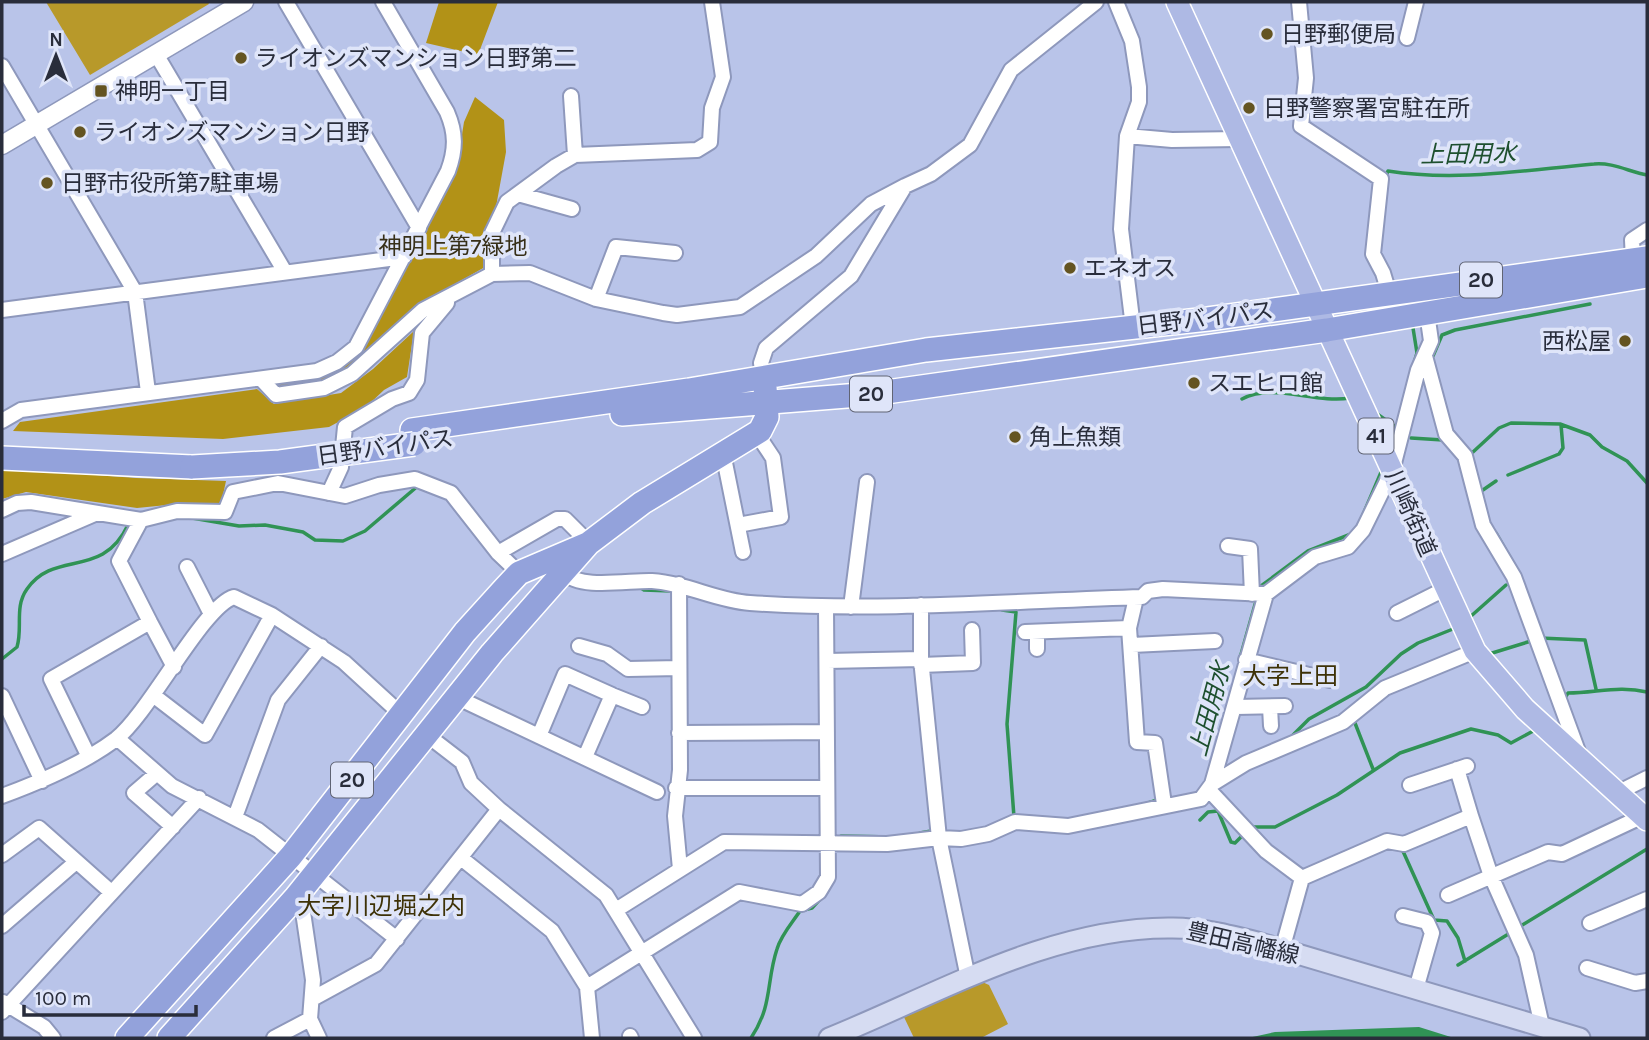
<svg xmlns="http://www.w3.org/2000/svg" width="1649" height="1040" viewBox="0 0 1649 1040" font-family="Karla,'Noto Sans JP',sans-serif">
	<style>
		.green { fill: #b8992a }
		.forest { fill: #b29217 }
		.water { fill: #309355 }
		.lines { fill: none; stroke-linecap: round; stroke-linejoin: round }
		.stream { stroke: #309355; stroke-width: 3.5 }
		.minor-casing { stroke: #8e98bc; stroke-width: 18 }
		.tertiary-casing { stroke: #8e98bc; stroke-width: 21 }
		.secondary-casing { stroke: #8e98bc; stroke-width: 23 }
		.primary-casing { stroke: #fff; stroke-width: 24 }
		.trunk-casing { stroke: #fff; stroke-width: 26 }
		.minor { stroke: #fff; stroke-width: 14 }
		.tertiary { stroke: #fff; stroke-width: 18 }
		.secondary { stroke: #d6dcf2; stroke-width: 19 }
		.primary { stroke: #aeb9e4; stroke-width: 21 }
		.trunk { stroke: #93a2db; stroke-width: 23 }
		.trunk-bridge-casing { stroke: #fff; stroke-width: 26; stroke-linecap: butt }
		.trunk-bridge { stroke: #93a2db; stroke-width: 23 }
		.poi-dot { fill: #645421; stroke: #dfe5f9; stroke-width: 2.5 }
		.labels { text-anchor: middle; stroke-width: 7; stroke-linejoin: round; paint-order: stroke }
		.shield { fill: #dfe5f9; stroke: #606474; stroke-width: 2 }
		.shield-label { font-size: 21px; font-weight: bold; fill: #292d3b }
		.poi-label { font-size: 23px; fill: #292d3b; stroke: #dfe5f9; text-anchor: start }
		.park-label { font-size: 23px; fill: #372f18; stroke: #dfe5f9 }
		.street-label { font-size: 23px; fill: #292d3b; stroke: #dfe5f9 }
		.water-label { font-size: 24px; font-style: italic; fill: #1e502f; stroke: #dfe5f9 }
		.neighbourhood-label { font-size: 24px; fill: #3e3207; stroke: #dfe5f9 }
	</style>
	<rect width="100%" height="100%" fill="#b9c4e9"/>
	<path class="green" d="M46 2H208L209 4 90 75Z
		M980 981 989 985 1008 1024 981 1038H914L903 1015Z"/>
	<path class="forest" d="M439 2H498L478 55 426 43Z
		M475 97 504 120 506 152 485 267 432 297 334 379 281 389 274 383 331 373 368 339 413 256 459 153 464 122Z
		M414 331 407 377 384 390 366 407 329 427 223 439 13 431 20 422 257 389 274 404 341 393 373 369Z
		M2 468 136 478 226 481 221 504H177L137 508 26 492 2 499Z"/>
	<path class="water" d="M1419 1027 1454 1038H1248L1275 1032Z"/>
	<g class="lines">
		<path class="stream" d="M1385 178 1388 171C1457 182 1525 170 1594 164 1612 162 1630 172 1647 175
			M1413 328 1417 353 1414 363
			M1433 356 1442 335 1455 330 1590 304
			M1242 399C1273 382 1315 404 1350 398
			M1373 411 1397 428
			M1411 438 1443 440
			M1473 452 1499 428 1511 423 1560 424 1590 435 1602 447 1627 461 1647 483
			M1508 475 1559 454 1563 448 1561 425
			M1480 492 1496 481
			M192 518 239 526 265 525 303 532 315 540 343 541 365 531 419 485
			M1496 533 1515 566
			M638 586 644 590 671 591
			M1261 586 1308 551 1351 534 1359 524 1382 470
			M1002 610 1016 612 1007 724 1014 817
			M1470 617 1506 585
			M1540 638 1585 640 1596 689
			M1489 654 1531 641
			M1240 658 1256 601
			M2 659 17 647C23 628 14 607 27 589 55 549 102 580 128 525
			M1564 700 1568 693C1596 693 1619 685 1647 692
			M1353 718 1373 769
			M1292 736 1309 719 1366 687 1401 654 1418 643 1453 629
			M1145 804 1157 800
			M1018 816 1038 817
			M1200 820 1208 812 1218 811 1231 842 1235 843 1243 835
			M1254 827H1275L1337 795 1400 753 1471 729 1498 735 1511 743 1535 730
			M920 833 931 831
			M841 836 892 837
			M1402 849 1434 920 1447 921 1458 938 1465 961
			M827 892 834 878
			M1519 927 1647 849
			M1458 965 1510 933
			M751 1038C773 1005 766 982 777 949 781 935 792 923 800 911L812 908 822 897"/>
		<g class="minor-casing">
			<path id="minor" d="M286 2 419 228
				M1116 2 1132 41 1139 87V102L1127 136 1121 229 1133 327
				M1299 2 1306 78 1301 126 1381 179 1373 254 1383 273 1389 293
				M1407 38 1416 2
				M156 54 285 272
				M2 66 135 292 148 392
				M571 96 575 155
				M1127 136 1172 140 1239 139
				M518 194 572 209
				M1633 260 1632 240 1647 230
				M492 274V233L507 202 556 166 575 155 697 150 710 142 712 108 723 77 712 2
				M596 299 616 247 675 253
				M2 310 404 257
				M1425 356 1446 434 1465 456 1483 525 1514 577 1579 754
				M763 377 761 363 766 348 851 276 905 186 931 174 970 145 1011 70 1096 2
				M261 379 276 395 324 388 352 374 423 310 492 274 530 273 596 299 663 313 677 315 740 307 816 256 871 204 905 186
				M2 421 21 410 317 371 337 362 356 347 448 171C456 149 456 133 447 112L383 2
				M723 453 743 552
				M329 493 341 467 345 427 392 399 409 393 417 380 422 333 447 303
				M2 510 17 503 31 502 141 520 177 511 225 512 233 492 278 483 345 496 379 485 415 479 451 493 498 553 519 573
				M141 520 119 561 150 622
				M738 525 781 517 773 458 757 434
				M1228 546 1250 549 1252 594
				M498 553 557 519H565L589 543
				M2 554 97 513
				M187 567 211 614
				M565 573C579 590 631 580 652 581 686 583 717 601 750 603 881 612 1012 601 1142 597L1148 591 1163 589 1266 594
				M679 584 680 770 675 816 680 869
				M1136 598 1129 628 1137 742 1155 743 1164 804
				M851 607 867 482
				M1397 613 1445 589
				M1025 632 1129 628
				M1132 645 1215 641
				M579 646 607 654 628 669 679 668
				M1037 649V632
				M1246 660 1330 680
				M827 661 921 659
				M921 665 973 663 972 630
				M153 695 205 735 272 615
				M612 695 642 707
				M2 696 42 781
				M456 697 657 792
				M1236 707 1285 706
				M1270 707 1271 726
				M679 733 827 732
				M427 735 462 762 471 783 499 809
				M539 736 565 674 612 695 585 757
				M117 738 172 786 258 830 397 939
				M88 755 51 679 150 622 174 667
				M1457 769 1471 816
				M156 774 134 793 173 827
				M1212 784 1246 763 1343 722 1385 688 1475 651
				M1410 785 1467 766
				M676 788H827
				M1209 790 1266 851 1302 878
				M1619 792 1647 778
				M2 796C40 782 83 764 116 739 150 712 203 606 234 597L272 615 344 662 402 715
				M235 817 278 700 321 646
				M2 855 39 828 111 892
				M461 858 552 931 587 987 592 1038
				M1448 895 1548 852 1562 854 1643 816
				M616 910 724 842 887 844 939 838 921 659V605
				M303 912 313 980 310 1019 319 1038
				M1403 916 1427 922 1432 933 1416 989
				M1590 923 1647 899
				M2 926 76 862
				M1282 950 1302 878 1387 841 1404 844 1471 816 1491 876 1526 955 1542 1026
				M1587 968 1635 983 1647 981
				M968 978 939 838 961 839 988 834 1015 822 1068 826 1201 799 1212 784 1266 594 1315 557 1348 547 1363 530 1392 471 1418 370 1431 341 1427 313
				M587 987 739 892 802 904 819 892 828 877 826 607
				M312 999 376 964 499 809 606 895 694 1038
				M3 1002 44 1027 53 1038
				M2 1012 199 798
				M630 1036 631 1038
				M274 1038 310 1019"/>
		</g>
		<g class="tertiary-casing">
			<path id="tertiary" d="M2 145 244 2"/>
		</g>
		<g class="secondary-casing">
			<path id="secondary" d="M829 1038C938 994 1052 926 1173 928 1201 928 1229 935 1257 942L1580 1038"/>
		</g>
		<g class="primary-casing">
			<path id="primary" d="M1177 2 1475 651 1525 709 1647 820"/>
		</g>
		<g class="trunk-casing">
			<path id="trunk" d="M622 414 872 394 1327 330 1647 276
				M412 430 689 390 926 350 1208 319 1647 258
				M2 458 192 467
				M127 1038 291 856 465 632 504 589 519 573 587 544
				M169 1038 296 897 492 653 589 543 642 503 760 431 767 417 765 387"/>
		</g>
		<use href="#minor" class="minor"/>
		<use href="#tertiary" class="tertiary"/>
		<use href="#secondary" class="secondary"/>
		<use href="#primary" class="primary"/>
		<use href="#trunk" class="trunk"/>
		<g class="trunk-bridge-casing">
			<path id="trunk-bridge" d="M192 467 280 462 414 444"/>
		</g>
		<use href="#trunk-bridge" class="trunk-bridge"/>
	</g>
	<g class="poi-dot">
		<circle cx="1267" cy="34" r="7"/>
		<circle cx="241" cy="58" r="7"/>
		<rect x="94" y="84" width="14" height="14" rx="3.5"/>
		<circle cx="1249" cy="108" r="7"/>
		<circle cx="80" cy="132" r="7"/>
		<circle cx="47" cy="183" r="7"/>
		<circle cx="1070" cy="268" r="7"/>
		<circle cx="1625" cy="341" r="7"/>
		<circle cx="1194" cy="383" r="7"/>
		<circle cx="1015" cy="437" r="7"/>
	</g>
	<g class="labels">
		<g class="shield">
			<rect x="1460" y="262.5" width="42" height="35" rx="5"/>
			<rect x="850" y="376.5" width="42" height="35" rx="5"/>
			<rect x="1358.5" y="418.5" width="35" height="35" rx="5"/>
			<rect x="331" y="762.5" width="42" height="35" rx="5"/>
		</g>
		<g class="shield-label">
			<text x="1481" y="287">20</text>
			<text x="871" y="401">20</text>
			<text x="1376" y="443">41</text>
			<text x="352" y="787">20</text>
		</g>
		<g class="poi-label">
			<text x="1281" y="42">日野郵便局</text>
			<text x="255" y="66">ライオンズマンション日野第二</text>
			<text x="115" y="99">神明一丁目</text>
			<text x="1263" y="116">日野警察署宮駐在所</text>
			<text x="94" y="140">ライオンズマンション日野</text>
			<text x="61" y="191">日野市役所第7駐車場</text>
			<text x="1084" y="276">エネオス</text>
			<text x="1611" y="349" text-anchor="end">西松屋</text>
			<text x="1208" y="391">スエヒロ館</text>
			<text x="1029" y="445">角上魚類</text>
		</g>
		<g class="park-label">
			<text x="453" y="254">神明上第7緑地</text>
		</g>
		<g class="street-label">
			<text transform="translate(1205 318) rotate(-7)" y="8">日野バイパス</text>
			<text transform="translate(385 447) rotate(-8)" y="8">日野バイパス</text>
			<text transform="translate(1411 513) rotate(66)" y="8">川崎街道</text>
			<text transform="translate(1243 943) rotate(13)" y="8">豊田高幡線</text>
		</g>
		<g class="water-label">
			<text transform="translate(1468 154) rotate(-1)" y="8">上田用水</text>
			<text transform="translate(1210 709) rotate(-75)" y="8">上田用水</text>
		</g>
		<g class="neighbourhood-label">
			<text x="1290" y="684">大字上田</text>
			<text x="381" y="914">大字川辺堀之内</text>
		</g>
	</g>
	<rect width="1649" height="1040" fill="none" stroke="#292d3b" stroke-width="7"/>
	<g transform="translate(56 56)" stroke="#dfe5f9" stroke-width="5" paint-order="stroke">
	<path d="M0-5L12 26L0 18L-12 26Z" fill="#292d3b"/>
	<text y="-10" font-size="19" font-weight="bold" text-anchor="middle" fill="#292d3b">N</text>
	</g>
	<path d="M24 1005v10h172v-10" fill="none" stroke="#292d3b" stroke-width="3.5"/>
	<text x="35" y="1005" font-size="21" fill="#292d3b" stroke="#dfe5f9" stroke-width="5" paint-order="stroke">100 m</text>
</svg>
